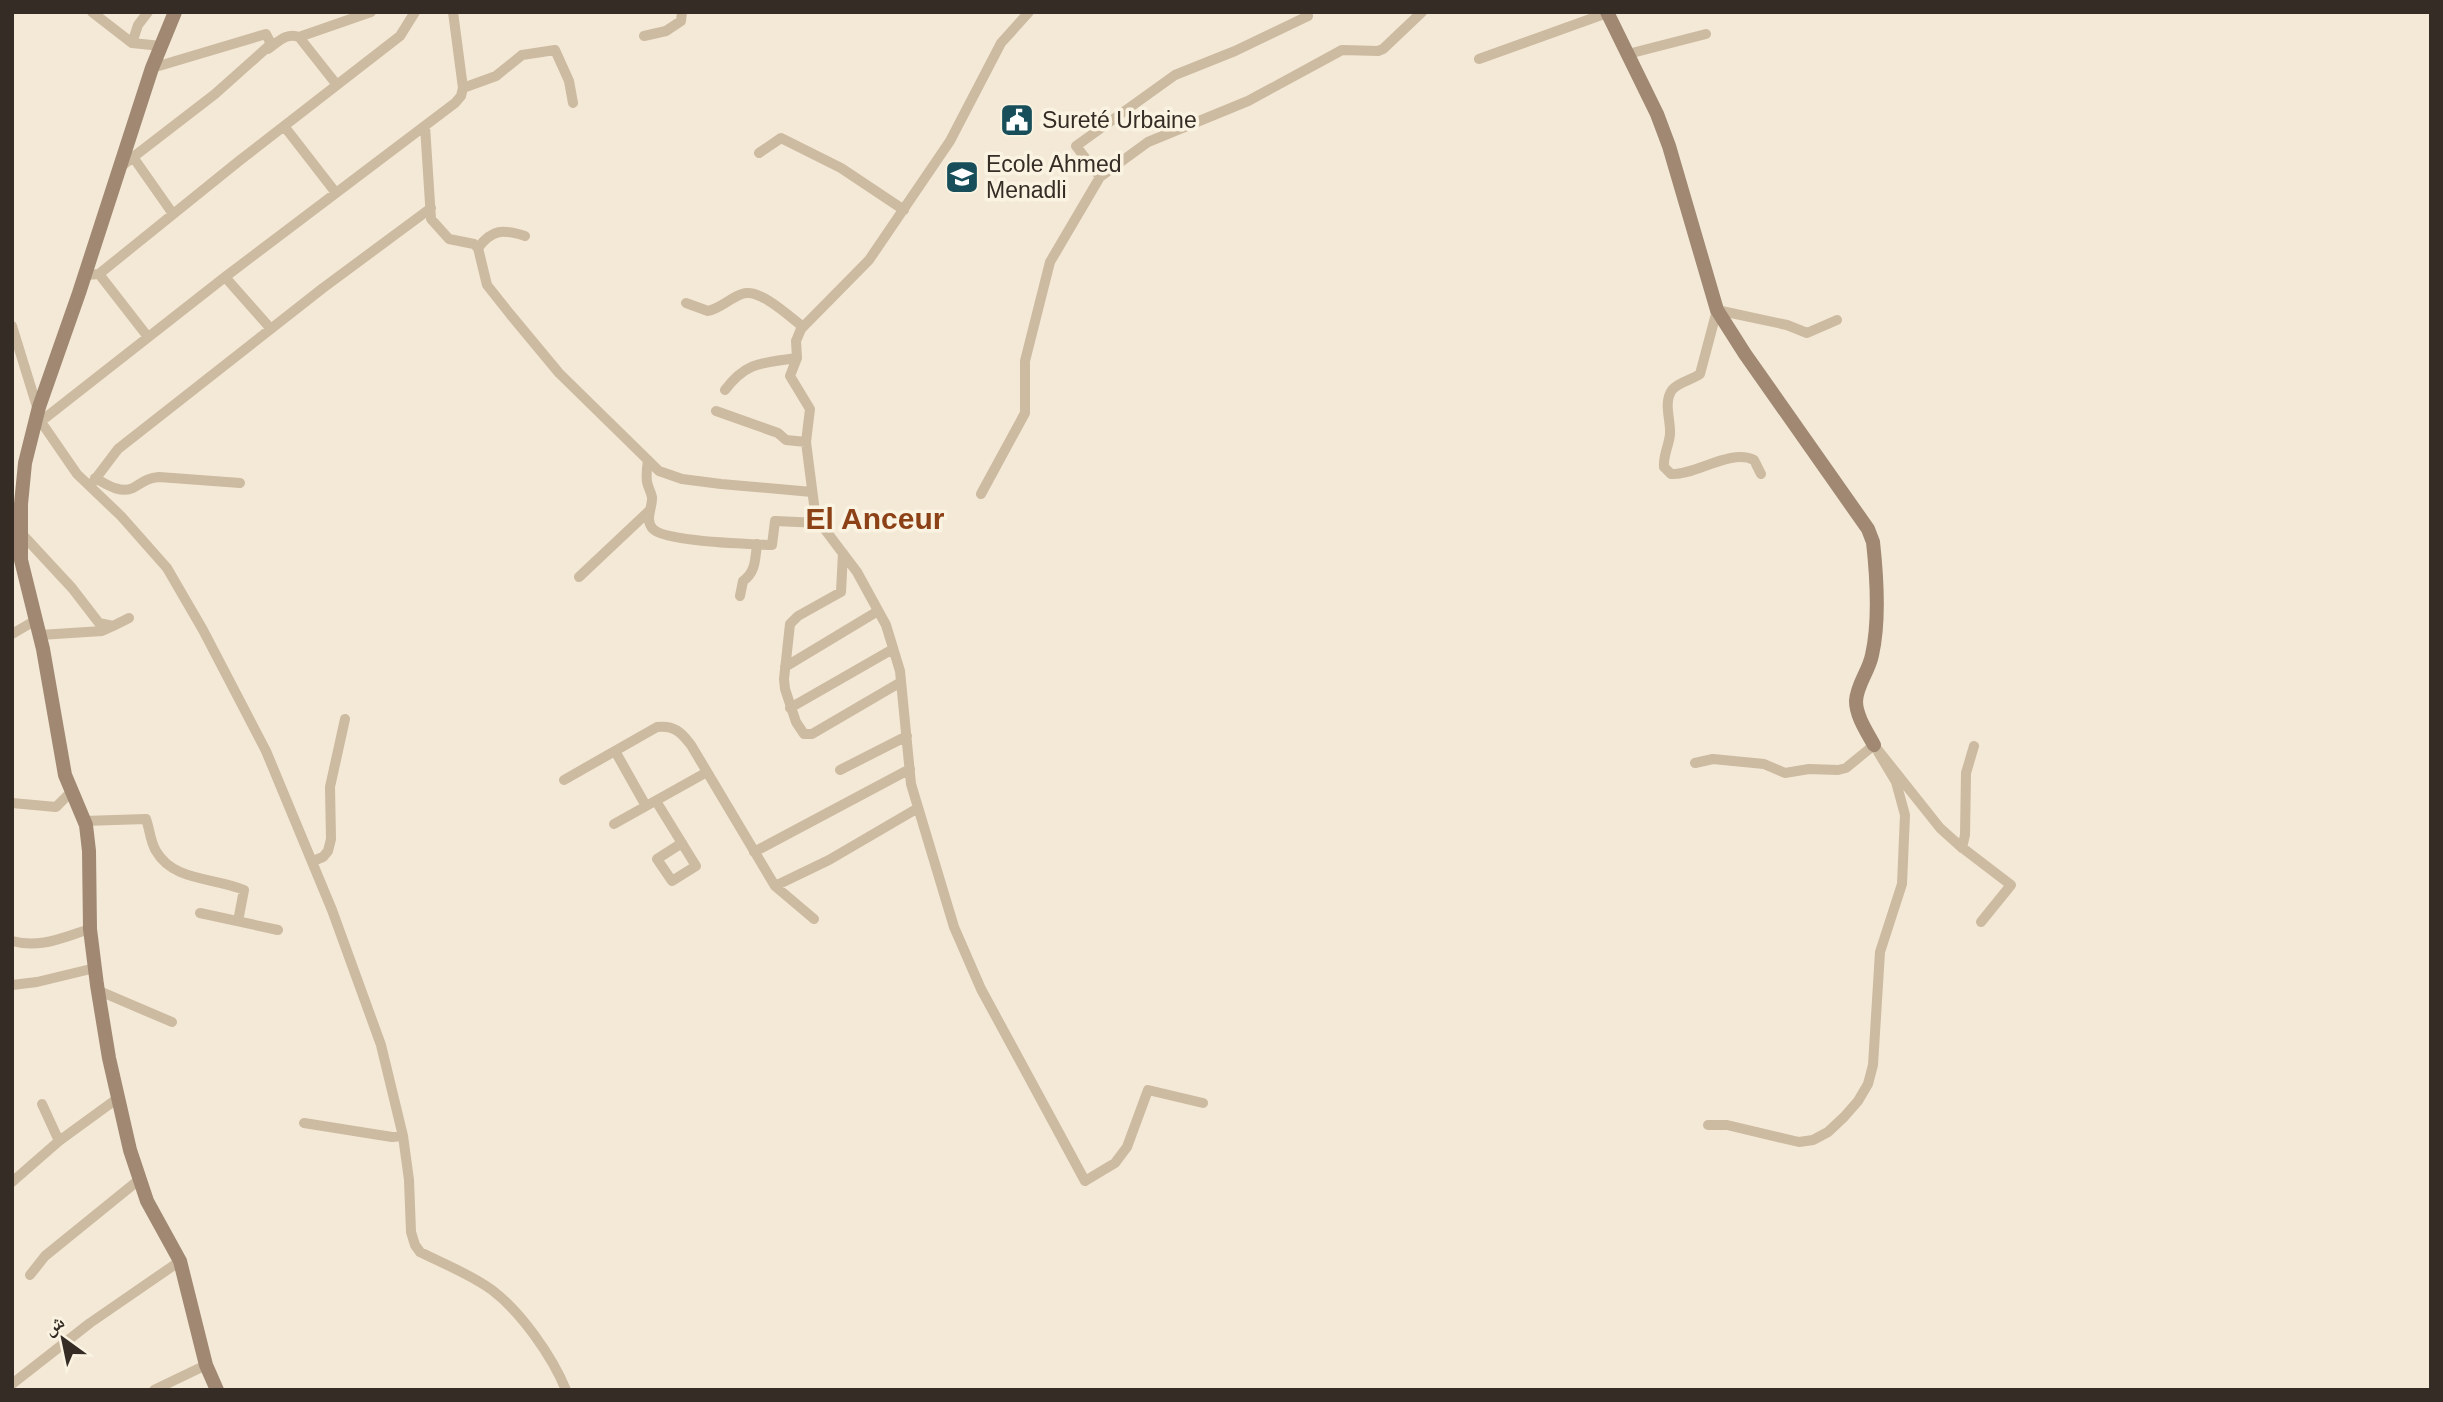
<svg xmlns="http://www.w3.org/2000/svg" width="2443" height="1402" viewBox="0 0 2443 1402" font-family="Helvetica,'Noto Naskh Arabic',sans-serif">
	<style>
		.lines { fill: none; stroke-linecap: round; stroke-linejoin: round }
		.street { stroke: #ccbaa1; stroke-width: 10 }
		.secondary { stroke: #a08872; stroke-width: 14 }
		.labels { text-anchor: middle; stroke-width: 7; stroke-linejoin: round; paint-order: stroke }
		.poi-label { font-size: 23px; fill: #352c25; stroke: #fbf3e2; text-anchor: start }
		.district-label { font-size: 30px; font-weight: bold; fill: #8c4116; stroke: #fbf3e2 }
	</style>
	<rect width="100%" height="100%" fill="#f3e9d6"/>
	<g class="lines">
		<path class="street" d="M92 12 132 43 161 46
			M1029 12 1001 43 950 141 869 260 801 329 796 341 797 358 790 376 810 409 806 442 815 512 820 523 857 572 886 625 900 671 911 784 954 927 981 989 1085 1181 1115 1163 1127 1147 1148 1090 1203 1103
			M1308 16 1235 51 1175 75 1076 146 1100 177 1148 142 1248 101 1342 50 1378 51 1383 49 1422 12
			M644 36 666 31 681 21 682 12
			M299 37 371 12
			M132 43 138 25 148 12
			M268 49C278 42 287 32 299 37L337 85
			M1628 54 1706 34
			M1479 59 1607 13
			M463 88 496 76 522 55 555 50 569 81 573 103
			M284 126 336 193
			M425 126 431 219 449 239 474 244 478 248 487 285 510 314 559 373 659 471 682 479 721 484 812 492
			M759 153 781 138 841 168 904 210
			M133 157 173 214
			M119 168 215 94 271 44 266 34 152 68
			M478 248C492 229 503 229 525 236
			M99 274 148 337
			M85 275 99 274 239 161 400 36 415 12
			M225 277 271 329
			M686 303 708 311C721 308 730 298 742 294 759 287 790 317 803 327
			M12 326 38 410
			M725 390C747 361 763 363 797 358
			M716 411 778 433 786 440 806 442
			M37 416 77 474 121 516 167 568 203 630 266 751 332 910 381 1045 403 1136 409 1180 411 1232 415 1245 420 1252C444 1264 470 1274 492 1290 521 1312 552 1356 566 1390
			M40 422 225 277 455 103 461 96 463 88 453 12
			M648 460C647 467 646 475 647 482 648 487 651 492 652 497 653 507 644 520 653 529 666 542 751 544 772 545L775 521 820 523
			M1761 474 1754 460C1731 448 1694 476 1671 474L1664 467C1663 455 1669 446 1670 434 1671 420 1663 403 1672 390 1678 382 1692 380 1700 374L1717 310 1787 325 1807 333 1837 320
			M95 478C106 484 120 494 133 488 142 483 147 478 159 477L240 483
			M90 486 118 449 323 288 431 208
			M981 494 1025 413V361L1050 262 1100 177
			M21 533 72 588 99 623 113 626 129 618
			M843 553 841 592 798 616 790 624 784 679 785 689 796 722 804 734H812L901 682
			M579 577 649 511
			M740 596 743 581C756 572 755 559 757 544
			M12 634 36 620
			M40 635 102 631 113 626
			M785 667 878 611
			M790 708 893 649
			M615 751 646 806
			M1695 763 1713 759 1764 764 1785 773 1809 769 1838 770 1846 768 1874 745
			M840 770 907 736
			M564 780 657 727C674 725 681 732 691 745L775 886 814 919
			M656 801 696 866 672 881 657 859 682 843
			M12 803 56 807 72 791
			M84 821 146 819C150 830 150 841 156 851 174 882 214 877 244 890L238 921
			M614 824 707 772
			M1962 848 1965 835 1966 773 1974 746
			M754 852 910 769
			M313 861 323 857 328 851 331 839 330 787 345 719
			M775 886 829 860 918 808
			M200 913 278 930
			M12 941C41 949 63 937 90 929
			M12 985 37 982 95 968
			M97 990 172 1022
			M42 1104 59 1141
			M304 1123 392 1137 403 1136
			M1708 1125H1727L1799 1142 1813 1140 1828 1132 1844 1117 1858 1101 1868 1084 1873 1065 1880 952 1902 884 1905 815 1896 782 1874 745 1940 828 1960 846 2011 885 1981 922
			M12 1182 59 1141 118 1098
			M30 1275 45 1256 140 1179
			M12 1384 90 1323 180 1261
			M154 1390 206 1365"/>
		<path class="secondary" d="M175 12 152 68 79 293 39 407 25 463 21 504V560L43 649 65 775 86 825 89 851 90 929 97 985 109 1058 130 1150 147 1201 180 1261 206 1365 217 1390
			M1607 12 1657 114 1669 146 1717 310 1745 354 1868 529 1873 542C1877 578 1880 620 1872 655 1869 671 1857 684 1856 701 1856 716 1867 732 1874 745"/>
	</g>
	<defs>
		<g id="civic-square" transform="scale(1.75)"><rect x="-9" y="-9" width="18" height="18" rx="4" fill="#174e5a" stroke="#fbf3e2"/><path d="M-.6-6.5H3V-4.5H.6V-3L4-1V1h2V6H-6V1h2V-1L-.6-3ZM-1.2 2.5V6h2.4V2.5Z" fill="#fff"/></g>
		<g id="school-square" transform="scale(1.75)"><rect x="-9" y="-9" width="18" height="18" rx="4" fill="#174e5a" stroke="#fbf3e2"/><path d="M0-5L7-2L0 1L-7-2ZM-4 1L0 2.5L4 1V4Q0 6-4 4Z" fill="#fff"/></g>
	</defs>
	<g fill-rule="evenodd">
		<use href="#civic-square" x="1017" y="120"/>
		<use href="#school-square" x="962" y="177"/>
	</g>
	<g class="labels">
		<g class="poi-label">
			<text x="1042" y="128">Sureté Urbaine</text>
			<text x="986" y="172">Ecole Ahmed<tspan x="986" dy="26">Menadli</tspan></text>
		</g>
		<g class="district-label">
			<text x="875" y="529">El Anceur</text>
		</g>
	</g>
	<rect width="2443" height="1402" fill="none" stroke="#352c25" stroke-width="28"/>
	<g transform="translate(63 1339) rotate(327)" stroke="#fbf3e2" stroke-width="5" paint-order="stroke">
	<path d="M0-5L12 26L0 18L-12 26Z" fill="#352c25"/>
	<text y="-10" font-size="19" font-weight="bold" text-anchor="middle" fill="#352c25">ش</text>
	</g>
</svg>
